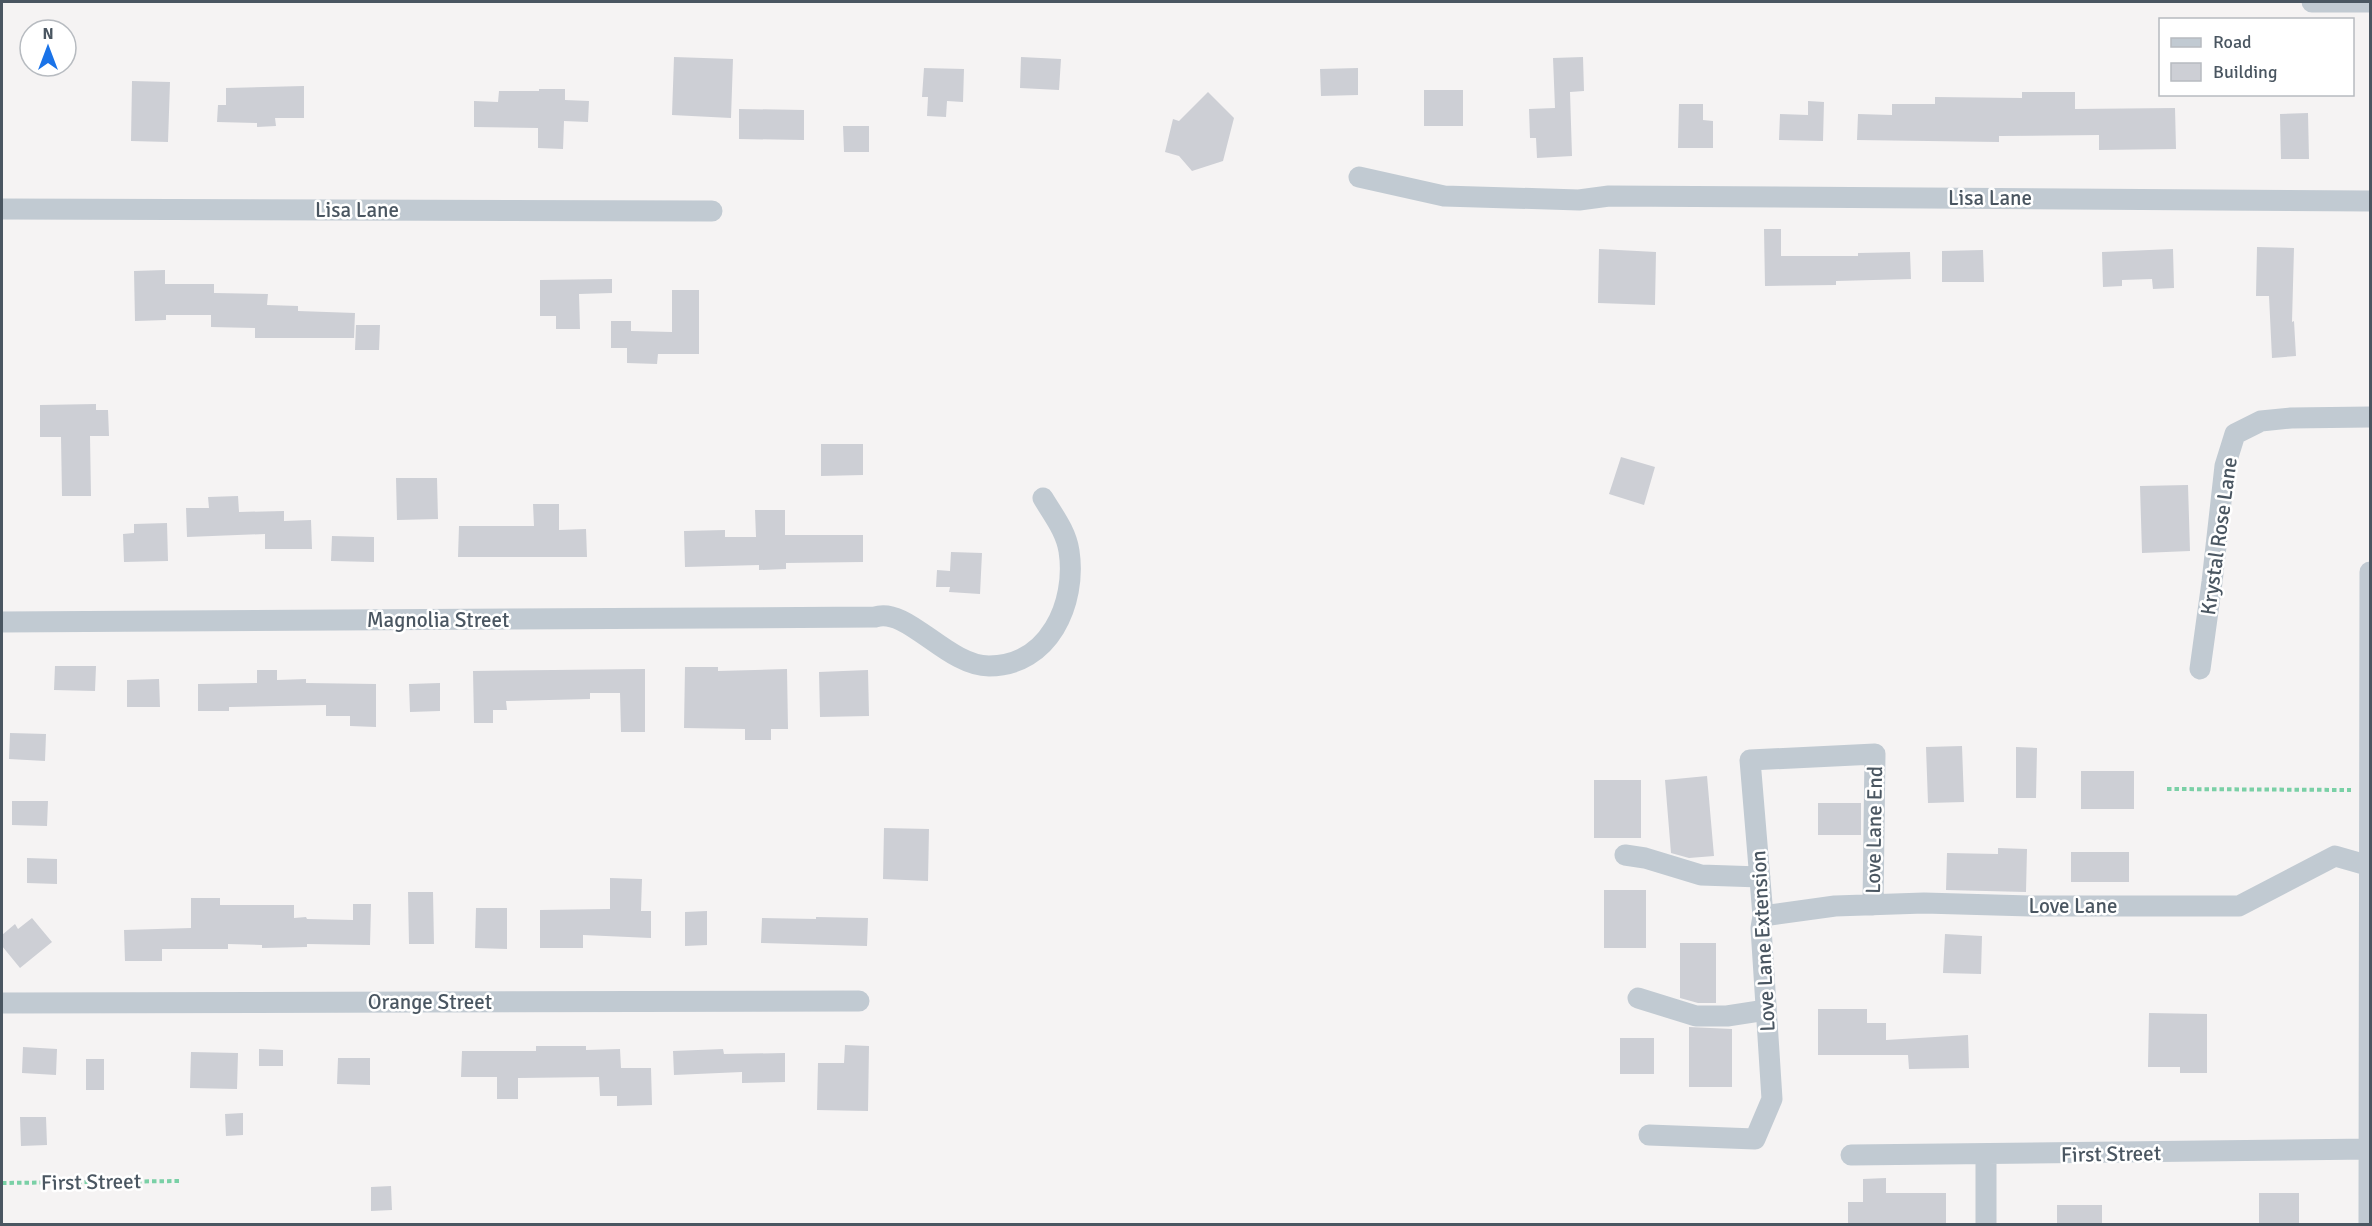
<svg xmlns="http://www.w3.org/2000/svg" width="2372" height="1226" font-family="Signika,sans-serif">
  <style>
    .building { fill: #cdcfd5 }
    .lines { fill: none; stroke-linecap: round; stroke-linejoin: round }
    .path { stroke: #7ad0a6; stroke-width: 4; stroke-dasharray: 4.5 3; stroke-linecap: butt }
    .minor { stroke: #c1cad2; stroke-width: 21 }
    .labels { text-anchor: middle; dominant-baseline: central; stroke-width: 5; stroke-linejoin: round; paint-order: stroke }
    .street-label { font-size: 21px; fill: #4a5661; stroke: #fff }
  </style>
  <rect width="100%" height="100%" fill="#f5f3f3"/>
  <path class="building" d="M674 57 733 59 731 118 672 115Z
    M1021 57 1061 59 1059 90 1020 88Z
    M1583 57 1584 91 1570 92 1572 156 1537 158 1536 138H1530L1529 109 1555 108 1553 58Z
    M924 68 964 69 963 102 947 101 946 117 927 116 928 97H922Z
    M1358 68V95L1321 96 1320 69Z
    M132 81 170 82 168 142 131 141Z
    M304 86V118H275L276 126 257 127V123L217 122 218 105H226V88Z
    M539 89H565V100L589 101 588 122 564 121 563 149 538 148V128L474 127V101L498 102 499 91H539Z
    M1424 90H1463V126H1424Z
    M1208 92 1234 118 1223 161 1192 171 1179 156 1165 152 1173 119 1179 121Z
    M2022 92H2075V109L2175 108 2176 149 2099 150V135L1999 136V142L1857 140 1858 114 1892 115V104H1935V97L2022 98Z
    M1808 101 1824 102 1823 141 1779 140 1780 114 1808 115Z
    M1679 104H1703V120L1713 121V148H1678Z
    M739 109 804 110V140L739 139Z
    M2308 113 2309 159H2281L2280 114Z
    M843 126H869V152H844Z
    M1764 229H1781V256H1858V253L1910 252 1911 279 1836 281V285L1765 286Z
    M2257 247 2294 248 2292 322 2294 321 2296 356 2272 358 2269 296H2256Z
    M1599 249 1656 252 1655 305 1598 303Z
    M2173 249 2174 288 2153 289 2152 279 2122 280V286L2103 287 2102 252Z
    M1983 250 1984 282H1942V251Z
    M165 270V284H214V293L268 294 267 305 298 306V311L355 313 354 338H255V328L211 327V315H166V320L135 321 134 271Z
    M612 279V293L579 294 580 329H556V316H540V280Z
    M672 290H699V354H658L657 364 627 363V348H611V321H631V331L672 332Z
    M356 325H380L379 350H355Z
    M96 404V410H108L109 436H90L91 496H62L61 437H40V405Z
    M821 444H863V475L821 476Z
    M1621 457 1655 467 1644 505 1609 494Z
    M396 478H437L438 519 397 520Z
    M2188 485 2190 551 2142 553 2140 486Z
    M238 496 239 512 284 511V521L311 520 312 549H265V534L187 537 186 508H209L208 497Z
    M533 504H559V530L586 529 587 557H458L459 526H534Z
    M755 510H785V535H863V562L786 563V569L759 570V565L685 567 684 531 725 530V537H756Z
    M167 523 168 561 124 562 123 534 134 533V524Z
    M332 536 374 537V562L331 561Z
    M951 552 982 553 980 594 949 592 950 587H936L937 570 950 571Z
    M55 666H96L95 691 54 690Z
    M685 667H718V671L787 669 788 729H771V740H745V729L684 728Z
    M645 669V732H621L620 693H590V699L506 701 507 710H493V723H474L473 671Z
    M257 670H277V680L306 679V683L376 684V727L350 726V716H326V705L229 707V711H198V684L257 683Z
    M868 670 869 716 820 717 819 672Z
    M159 679 160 707H127V680Z
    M440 683V711L410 712 409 684Z
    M10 733 46 734 45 761 9 759Z
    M1962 746 1964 802 1928 803 1926 747Z
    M2016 747 2037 748 2036 798H2016Z
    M2081 771H2134V809H2081Z
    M1707 776 1714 856 1689 858 1671 853 1665 780Z
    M1594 780H1641V838H1594Z
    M12 801H48L47 826 12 825Z
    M1818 803H1861V835H1818Z
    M884 828 929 829 928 881 883 879Z
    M1998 848 2027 849 2026 892 1946 890 1947 853 1998 854Z
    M2071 852H2129V882H2071Z
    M27 858 57 859V884L27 883Z
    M610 878 642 879 641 911H651V938L583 935V948H540V910L610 909Z
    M1604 890H1646V948H1604Z
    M408 892H433L434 944H409Z
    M191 898H220V905H294V918L306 917 307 919 353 920V904H371L370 945 307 944V947L262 948V945L228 944V949H162V961H125L124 930 191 928Z
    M476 908H507V949L475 948Z
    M707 911V945L685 946V912Z
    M816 917 868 918 867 946 761 943 762 918 816 919Z
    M32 918 52 942 20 968 2 946V935L15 924 18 929Z
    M1945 934 1982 936 1981 974 1943 973Z
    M1680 943H1716V1003H1698L1680 998Z
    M1818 1009H1867V1023H1886V1040L1968 1035 1969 1068 1909 1069 1908 1055H1818Z
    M2149 1013 2207 1014V1073H2180V1067H2148Z
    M1689 1027 1732 1029V1087H1689Z
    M1620 1038H1654V1074H1620Z
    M845 1045 869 1046 868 1111 817 1110 818 1063H844Z
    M536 1046H586V1050L620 1049 621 1068H651L652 1105 617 1106V1096H600L599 1077 518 1078V1099H497V1077H461L462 1051H536Z
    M23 1047 57 1049 56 1075 22 1073Z
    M259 1049 283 1050V1066H259Z
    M723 1049 724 1054 785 1053V1082L742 1083V1072L674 1075 673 1051Z
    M191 1052 238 1053 237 1089 190 1088Z
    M338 1058H370V1085L337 1084Z
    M86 1059H104V1090H86Z
    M243 1113V1135L226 1136 225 1114Z
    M20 1117H46L47 1145 21 1146Z
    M1886 1178V1193H1946V1224H1848V1202H1863V1179Z
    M391 1186 392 1210 371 1211V1187Z
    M2259 1193H2299V1224H2259Z
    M2057 1205H2102V1224H2057Z"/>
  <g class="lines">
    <path class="path" d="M2167 789 2351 790
      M2 1183 180 1181"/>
    <path class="minor" d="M2312 2H2370
      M1359 177 1444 196 1579 200 1609 196 2370 201
      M2 209 712 211
      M2 622 875 617C907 606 947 666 989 666 1049 666 1077 603 1069 551 1066 531 1053 515 1043 498
      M2200 669 2212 582 2225 466 2235 434 2261 421 2291 418 2370 417
      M1625 855 1645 858 1701 875 1760 877
      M1763 916 1835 906 1924 903 2030 906H2239L2335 856 2370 866
      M1638 998 1696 1016H1727L1766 1010
      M2 1003 859 1001
      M1649 1135 1755 1139 1772 1099 1761 928 1763 916 1750 760 1875 754 1873 905
      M1851 1155 2370 1149
      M1986 1224V1155
      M2369 1224 2370 572"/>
  </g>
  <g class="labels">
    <g class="street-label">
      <text x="1990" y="198">Lisa Lane</text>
      <text x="357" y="210">Lisa Lane</text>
      <text transform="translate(2219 536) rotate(-82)">Krystal Rose Lane</text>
      <text x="438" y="620">Magnolia Street</text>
      <text transform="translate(1874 830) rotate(-89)">Love Lane End</text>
      <text x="2073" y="906">Love Lane</text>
      <text transform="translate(1763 941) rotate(-93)">Love Lane Extension</text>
      <text x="430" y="1002">Orange Street</text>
      <text transform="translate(2111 1154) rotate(-1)">First Street</text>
      <text transform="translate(91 1182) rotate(-1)">First Street</text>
    </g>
  </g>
  <rect width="2372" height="1226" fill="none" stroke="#4a5661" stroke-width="6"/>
  <rect x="2159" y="18" width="195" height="78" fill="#ffffff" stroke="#b7bbc0" stroke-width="1.5"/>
  <rect x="2171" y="38" width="30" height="9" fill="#c1cad2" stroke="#b7bbc0" stroke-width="1.5"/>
  <text x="2213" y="48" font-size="18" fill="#4a5661">Road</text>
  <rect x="2171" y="63" width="30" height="18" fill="#cdcfd5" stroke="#b7bbc0" stroke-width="1.5"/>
  <text x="2213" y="78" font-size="18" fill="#4a5661">Building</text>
  <g transform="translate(48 48)"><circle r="28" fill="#ffffff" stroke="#b7bbc0" stroke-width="1.5"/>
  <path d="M0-4.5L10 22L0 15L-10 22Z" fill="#1a73e8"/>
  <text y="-9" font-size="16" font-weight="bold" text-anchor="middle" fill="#4a5661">N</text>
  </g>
</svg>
